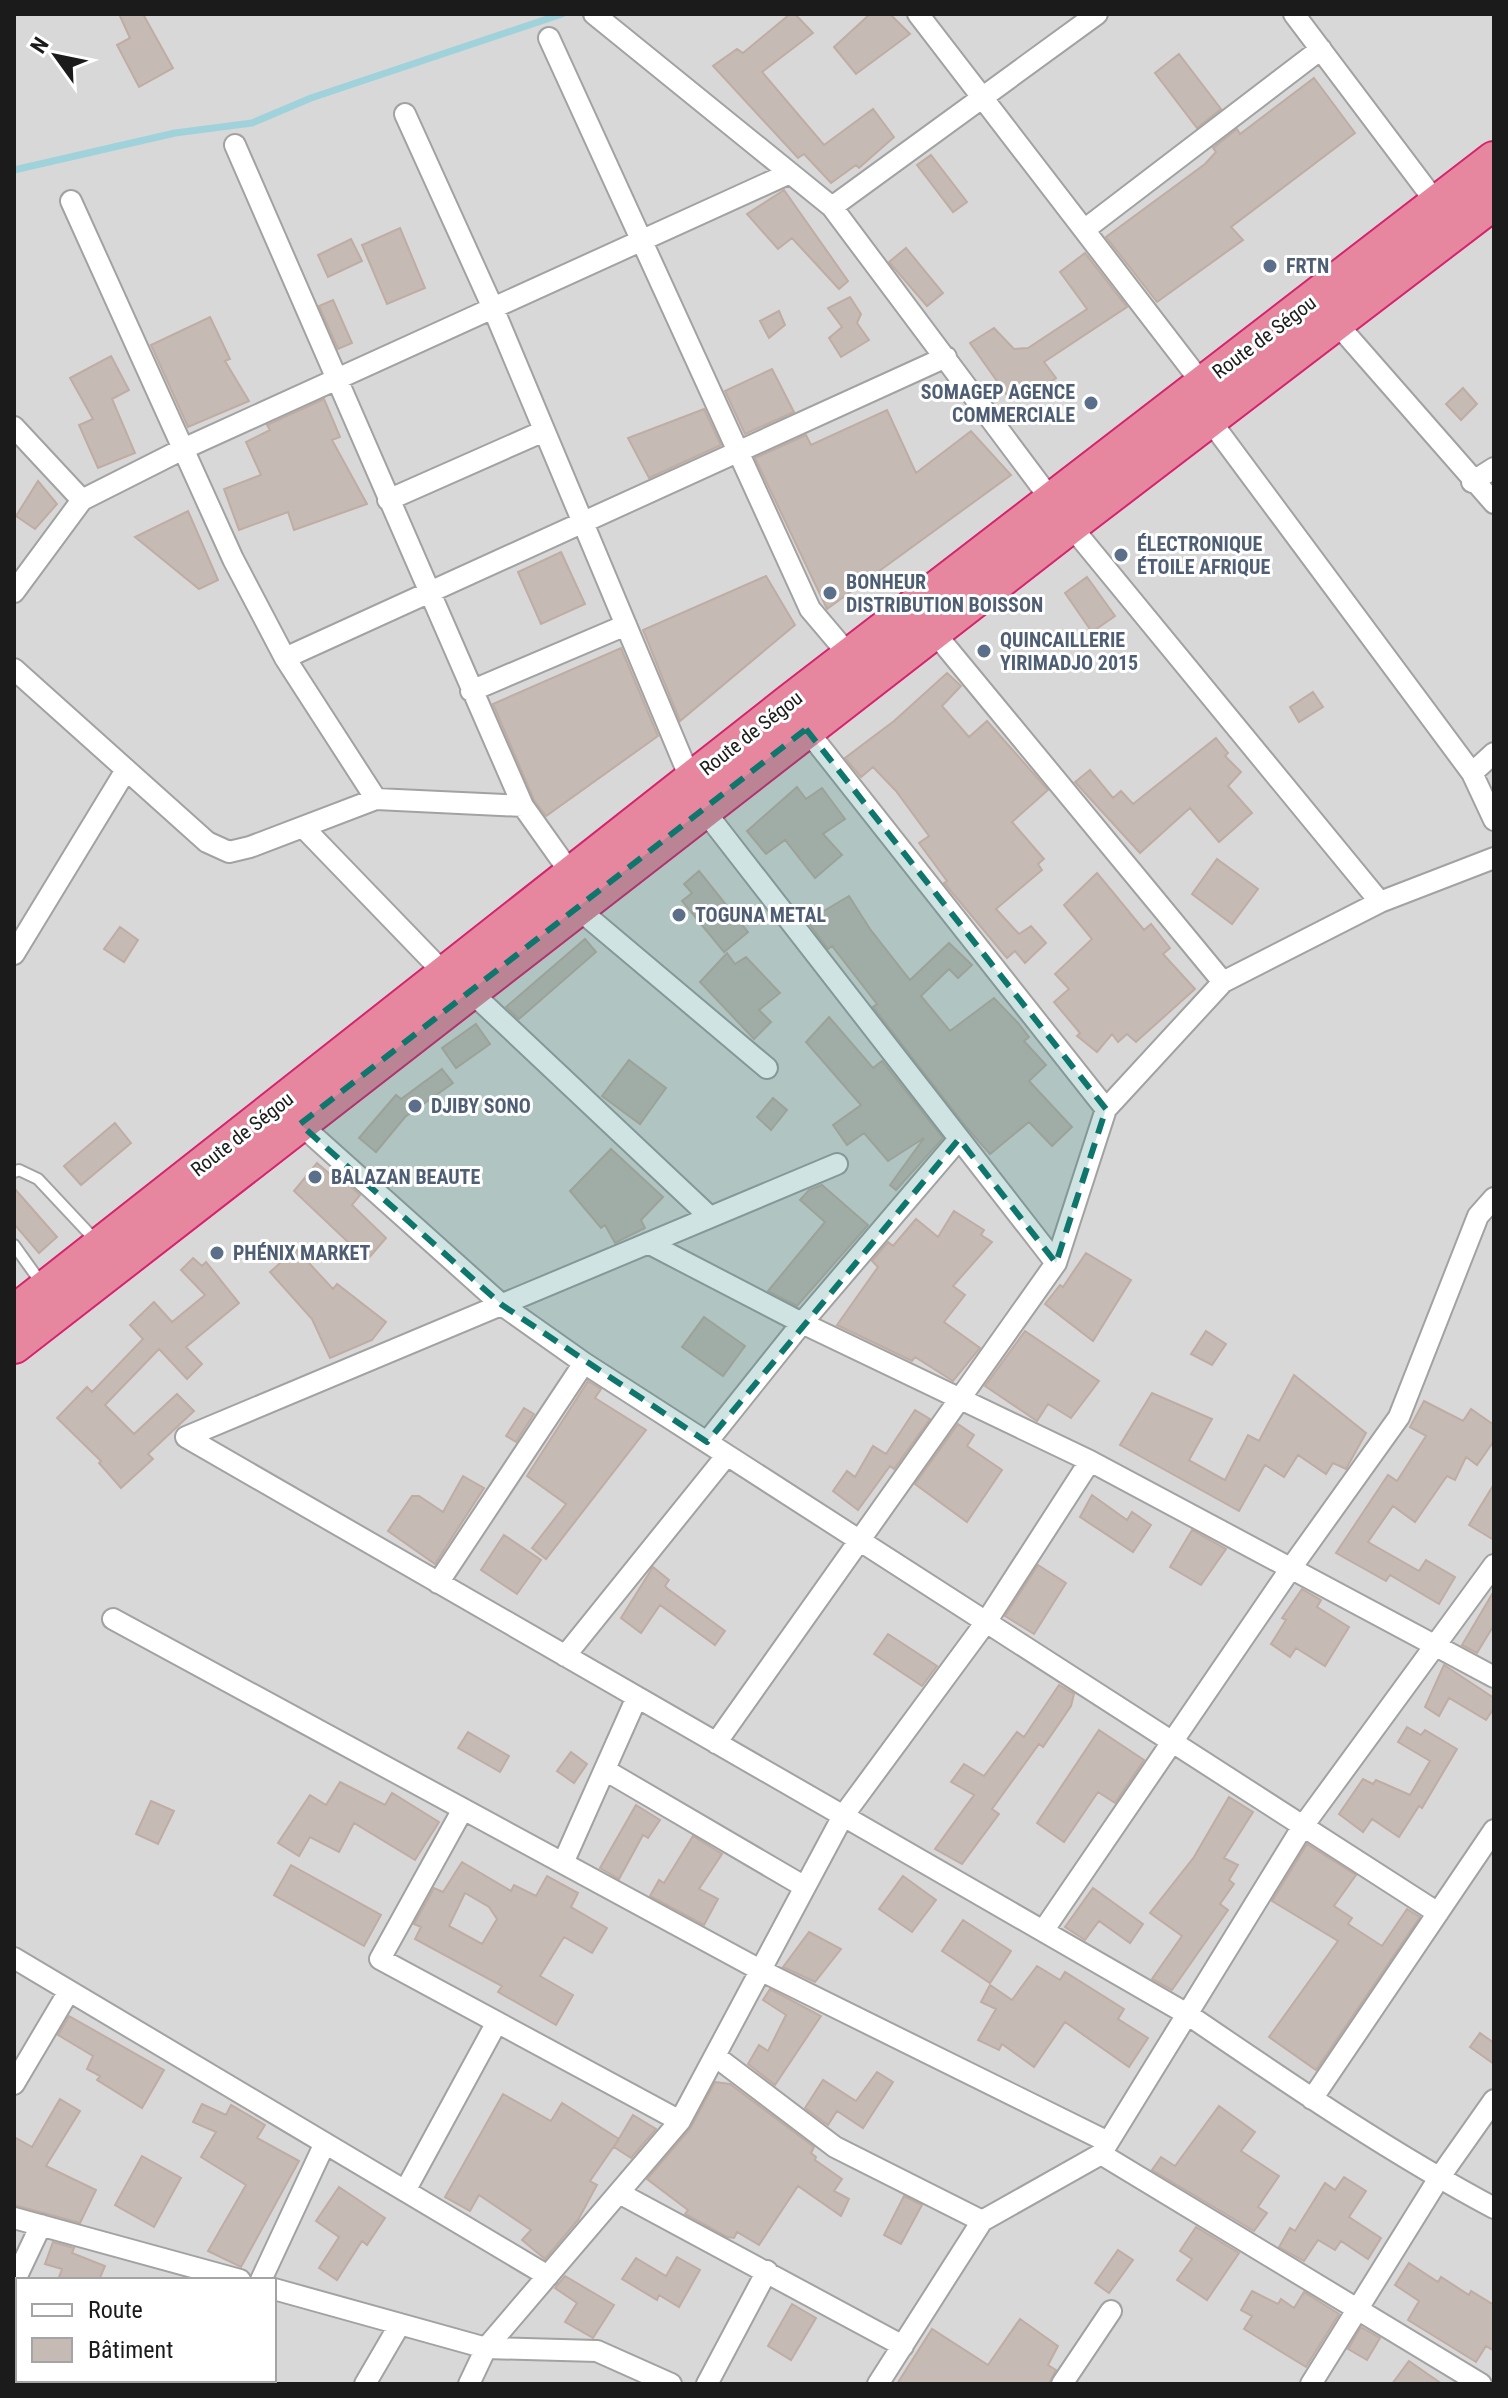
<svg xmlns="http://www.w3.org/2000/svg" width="1508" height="2398" font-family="'Roboto Condensed',sans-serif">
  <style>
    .residential { fill: #d9d8d8; fill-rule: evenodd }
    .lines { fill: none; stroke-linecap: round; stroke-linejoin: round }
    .stream { stroke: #a0d2db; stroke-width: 7 }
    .building { fill: #c5bab4; stroke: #bfada3; stroke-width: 2; fill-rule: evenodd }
    .lane-casing { stroke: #a2a2a2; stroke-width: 14 }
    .street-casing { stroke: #a2a2a2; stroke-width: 24 }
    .highway-casing { stroke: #d6236d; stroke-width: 40 }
    .lane { stroke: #fff; stroke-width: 10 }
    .street { stroke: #fff; stroke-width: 20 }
    .highway { stroke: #e6879f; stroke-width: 36 }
    .marked { fill: #0f766e; fill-opacity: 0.2; stroke: #0f766e; stroke-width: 6; stroke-dasharray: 16 10; stroke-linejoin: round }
    .service-dot { fill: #5c6f8a; stroke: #fff; stroke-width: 3 }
    .labels { text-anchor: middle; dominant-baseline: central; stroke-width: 6; stroke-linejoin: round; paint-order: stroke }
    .service-label { font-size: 20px; font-weight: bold; fill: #4e5e75; stroke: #fff; text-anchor: start }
    .street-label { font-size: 20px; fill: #1b1b1b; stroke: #fff }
  </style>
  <rect width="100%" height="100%" fill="#ede8e1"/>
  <path class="residential" d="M14 14H1494V2384H14ZM18 2280H274V2380H18Z"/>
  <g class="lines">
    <path class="stream" d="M14 170 175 133 252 123 311 98 562 14"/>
  </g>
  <path class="building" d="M119 14H143L173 68 139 87 117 45 130 38Z
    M790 14H795L813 33 762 72 824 145 873 109 894 137 859 168 856 165 831 183 804 154 798 158 713 66 737 49 743 53Z
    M870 14H890L910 34 856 74 834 47Z
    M1179 54 1221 109 1197 128 1155 73Z
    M1314 78 1355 133 1231 227 1243 240 1157 302 1106 237 1205 164 1216 152 1213 148 1237 129 1240 134Z
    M931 155 967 202 953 212 917 165Z
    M784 190 848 281 839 289 792 238 778 249 747 214Z
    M400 228 425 288 387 304 362 245Z
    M351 239 362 261 328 277 318 255Z
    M906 248 943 293 927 306 889 262Z
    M1085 253 1127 307 1044 362 1056 378 1028 399 1020 388 1009 398 970 343 994 328 1014 349 1028 348 1087 309 1060 272Z
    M850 297 861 314 857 323 869 340 841 357 829 338 842 327 828 308Z
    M333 300 352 343 338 349 319 306Z
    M779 311 785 325 769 338 760 321Z
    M210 317 230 359 225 361 249 401 188 427 151 345Z
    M111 356 129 390 112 399 135 453 98 468 79 425 93 419 70 378Z
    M772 369 794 412 745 434 725 391Z
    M1463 388 1477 404 1461 420 1446 404Z
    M324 399 340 437 332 440 367 504 294 530 288 512 239 530 224 489 261 475 246 442 270 430 267 425Z
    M704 409 721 445 649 478 628 438Z
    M887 410 916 473 971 431 1011 475 827 609 755 458 806 435 811 445Z
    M38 481 57 504 35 529 16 516Z
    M188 511 218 580 199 589 135 537Z
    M561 552 585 604 541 624 518 572Z
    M766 576 795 625 680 721 643 630Z
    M1087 577 1115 616 1092 632 1065 593Z
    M621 648 658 736 546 816 534 800 493 704Z
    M947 673 961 686 942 706 969 737 987 721 1048 790 1012 822 1044 859 1038 864 1042 870 996 909 1019 934 1031 926 1046 943 1025 963 1015 951 1007 958 944 883 947 881 919 843 929 836 896 791 873 767 861 777 845 758 894 721Z
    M1313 692 1323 707 1299 722 1290 707Z
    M1216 738 1228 753 1225 756 1241 772 1228 786 1252 813 1219 842 1190 808 1140 853 1075 782 1090 770 1113 798 1121 791 1133 804Z
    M797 787 806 799 822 788 845 819 823 834 842 855 815 878 785 840 766 854 747 831Z
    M1217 859 1258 889 1232 924 1192 894Z
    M699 871 748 932 724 952 682 901 692 893 684 884Z
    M1097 873 1144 930 1151 924 1170 948 1163 954 1195 989 1136 1042 1127 1034 1118 1042 1112 1034 1097 1052 1077 1036 1080 1033 1054 1002 1069 989 1055 974 1092 939 1064 905Z
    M849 896 870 929 910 980 949 943 972 965 958 978 949 969 921 996 950 1031 994 998 1018 1023 1029 1037 1024 1041 1046 1065 1029 1081 1072 1127 1052 1146 1029 1122 990 1154 967 1128 873 1007 877 1004 832 946 828 949 807 921Z
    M120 927 138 940 124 962 104 949Z
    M585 939 596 952 519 1019 506 1007Z
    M727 953 735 964 746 957 780 993 759 1010 771 1022 754 1039 700 982Z
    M829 1017 873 1068 882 1061 943 1138 896 1190 890 1185 924 1138 888 1161 864 1133 847 1145 833 1125 861 1105 806 1042Z
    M476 1024 490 1044 456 1068 442 1048Z
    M629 1060 666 1088 640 1124 602 1096Z
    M442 1069 453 1083 405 1117 376 1152 359 1138 396 1095 401 1099Z
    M773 1098 787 1110 771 1130 757 1117Z
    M115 1123 131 1143 81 1185 64 1166Z
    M611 1149 663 1197 641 1220 645 1228 615 1243 605 1225 601 1228 570 1191Z
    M317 1163 331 1175 334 1172 360 1195 352 1205 386 1238 367 1260 294 1191Z
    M822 1185 868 1225 797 1306 768 1291 825 1222 800 1200 809 1190Z
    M14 1188 57 1237 39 1253 14 1224Z
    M954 1211 984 1230 981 1235 992 1242 953 1286 965 1295 944 1322 980 1348 953 1381 915 1357 912 1361 837 1325 878 1267 872 1261 888 1242 893 1246 916 1219 938 1237Z
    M296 1249 333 1289 337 1284 386 1322 372 1340 330 1358 312 1319 270 1272Z
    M1086 1253 1131 1280 1093 1341 1045 1304 1060 1285 1063 1287Z
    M193 1258 202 1266 206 1262 239 1303 186 1347 202 1364 187 1379 159 1349 105 1405 134 1434 177 1394 194 1411 148 1454 153 1459 121 1488 99 1463 101 1461 57 1418 87 1387 92 1392 143 1339 130 1325 154 1302 172 1322 205 1295 181 1270Z
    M704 1317 745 1346 723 1376 682 1347Z
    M1025 1331 1099 1381 1071 1418 1048 1404 1037 1421 985 1386Z
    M1206 1331 1226 1344 1212 1365 1191 1354Z
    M1294 1375 1366 1433 1346 1469 1333 1463 1326 1474 1298 1455 1284 1477 1265 1465 1239 1511 1120 1445 1152 1393 1212 1419 1189 1460 1225 1480 1248 1435 1259 1441Z
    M588 1381 601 1389 595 1398 646 1430 546 1559 532 1548 566 1504 527 1476Z
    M1424 1401 1463 1421 1471 1409 1494 1425V1441L1477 1465 1466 1457 1455 1480 1447 1476 1415 1522 1393 1506 1368 1542 1419 1571 1426 1560 1455 1577 1439 1604 1390 1575 1386 1581 1336 1553 1388 1475 1397 1481 1426 1436 1410 1427Z
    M524 1408 534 1414 516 1442 506 1436Z
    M915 1410 930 1419 894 1469 890 1466 858 1510 833 1491 847 1471 855 1477 873 1446 886 1454Z
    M958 1424 974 1435 967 1446 1002 1470 967 1522 915 1484Z
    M463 1476 484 1488 435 1564 388 1531 412 1496H419L443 1512Z
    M1494 1484V1540L1469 1525Z
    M1092 1495 1127 1520 1132 1512 1151 1525 1133 1552 1080 1517Z
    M1192 1530 1226 1549 1201 1585 1170 1567Z
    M504 1535 541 1560 517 1594 481 1570Z
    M1038 1565 1066 1583 1034 1634 1005 1616Z
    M653 1567 669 1580 665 1586 668 1589 725 1631 715 1645 660 1605 641 1633 621 1618Z
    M1302 1589 1321 1600 1317 1607 1349 1627 1325 1666 1296 1648 1290 1657 1271 1644 1286 1620 1282 1618Z
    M1494 1591V1625L1477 1653 1462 1645Z
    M888 1634 937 1666 922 1686 874 1654Z
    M1444 1665 1494 1698V1708L1486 1720 1449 1698 1439 1716 1425 1707Z
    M1059 1685 1074 1694 1071 1706 1043 1747 1039 1744 992 1809 999 1814 962 1864 935 1849 974 1795 951 1782 964 1764 984 1776 1017 1732 1024 1737Z
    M1407 1727 1421 1735 1425 1730 1457 1749 1422 1808 1419 1806 1399 1837 1372 1819 1363 1832 1339 1814 1363 1779 1373 1784 1376 1780 1410 1795 1430 1761 1398 1742Z
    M1099 1730 1144 1760 1115 1803 1098 1792 1064 1842 1037 1823Z
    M468 1732 509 1756 500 1772 458 1748Z
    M571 1752 587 1764 574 1783 557 1771Z
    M340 1782 385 1805 392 1793 439 1822 415 1860 354 1823 339 1852 310 1837 299 1856 278 1843 310 1795 326 1805Z
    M1229 1797 1253 1812 1224 1858 1238 1865 1229 1880 1234 1884 1220 1904 1228 1910 1172 1990 1152 1979 1182 1936 1150 1913 1194 1857Z
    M151 1801 174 1811 158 1844 136 1834Z
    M636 1805 660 1820 648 1838 643 1835 619 1879 600 1868Z
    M693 1836 722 1854 699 1889 718 1899 704 1925 650 1896 659 1880 664 1883Z
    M1307 1844 1356 1875 1334 1906 1352 1918 1348 1924 1382 1946 1407 1909 1420 1917 1316 2070 1269 2037 1338 1941 1272 1901Z
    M462 1862 511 1891 514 1885 536 1896 547 1876 578 1893 571 1907 607 1928 592 1953 564 1937 540 1976 573 1995 556 2025 498 1992 502 1986 415 1939 421 1927 414 1924 434 1888 443 1892ZM465 1893 489 1907 497 1919 482 1944 449 1926Z
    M291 1865 381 1915 364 1946 274 1895Z
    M903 1876 936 1900 912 1932 879 1909Z
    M1093 1888 1143 1924 1130 1943 1099 1921 1085 1940 1065 1927Z
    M963 1920 1011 1951 990 1983 942 1951Z
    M809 1932 841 1949 815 1982 783 1967Z
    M1037 1966 1060 1980 1065 1972 1124 2009 1118 2019 1148 2038 1129 2067 1065 2022 1034 2067 1002 2044 999 2050 978 2040 996 2009 981 2002 990 1985 1012 2000Z
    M770 1989 821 2016 775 2085 748 2064 759 2045 768 2051 786 2015 763 2000Z
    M69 2016 164 2070 142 2108 97 2080 100 2076 87 2069 93 2056 58 2035Z
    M1480 2033 1494 2043V2064L1470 2047Z
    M877 2072 893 2082 863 2128 837 2111 828 2125 805 2108 823 2080 856 2101Z
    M715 2082 730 2084 814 2147 811 2153 816 2157 815 2160 842 2179 834 2191 849 2199 841 2216 798 2186 759 2245 737 2232 734 2238 727 2237 685 2214 688 2210 647 2179 690 2129Z
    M503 2094 551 2121 562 2103 619 2139 590 2181 597 2185 578 2220 545 2259 522 2240 531 2230 479 2195 470 2211 445 2197Z
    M60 2099 80 2111 46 2166 96 2190 80 2223 14 2205V2137L32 2147Z
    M202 2104 226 2115 231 2105 265 2125 257 2138 299 2161 241 2267 208 2251 246 2185 201 2157 216 2132 193 2122Z
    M1219 2106 1255 2132 1241 2151 1279 2176 1258 2207 1267 2213 1254 2231 1152 2170 1161 2157 1175 2166Z
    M633 2115 656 2129 631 2158 614 2147Z
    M142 2156 181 2178 154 2227 115 2205Z
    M1344 2177 1366 2191 1349 2217 1381 2238 1368 2259 1341 2241 1335 2250 1318 2240 1304 2261 1279 2247 1290 2228 1295 2231 1325 2183 1335 2190Z
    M339 2187 385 2218 367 2245 362 2241 337 2280 319 2268 339 2237 316 2221Z
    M904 2196 922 2205 901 2244 884 2235Z
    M1196 2227 1239 2253 1207 2300 1177 2280 1192 2259 1180 2251Z
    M53 2242 74 2248 72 2253 105 2266 99 2280H58L62 2269 45 2264Z
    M1118 2250 1133 2260 1109 2293 1095 2283Z
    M677 2257 700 2270 679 2307 659 2295 657 2300 622 2279 636 2258 666 2276Z
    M1409 2263 1438 2282 1441 2277 1469 2295 1471 2291 1494 2305V2351L1486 2346 1476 2362 1408 2320 1419 2301 1395 2285Z
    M565 2276 614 2305 593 2338 565 2322 577 2303 555 2288Z
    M1252 2291 1278 2304 1281 2299 1294 2308 1304 2292 1339 2314 1306 2367 1244 2329 1252 2316 1241 2310Z
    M792 2304 816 2318 791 2360 768 2346Z
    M1020 2319 1058 2346 1048 2365 1056 2370 1049 2384H897L932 2329 988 2365Z
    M1361 2327 1380 2338 1367 2360 1348 2349Z
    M1409 2361 1442 2384H1392Z"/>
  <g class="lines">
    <defs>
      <path id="lane" d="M14 1172 19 1170 38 1179 98 1243
        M14 1245 42 1284"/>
      <path id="street" d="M594 14 832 207 1070 525 1380 902
        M918 14 1208 391
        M1294 14 1441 209
        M549 38 810 609 854 661
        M405 114 493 308 703 809 1056 1263
        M235 145 523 806 572 875
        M71 201 233 559 285 658 376 799
        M832 207 1097 14
        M1084 230 1321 49
        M1331 317 1494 503
        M1209 419 1472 773 1494 820
        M14 427 82 500
        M1472 482 1494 468
        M388 500 544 431
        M14 592 82 500 183 449 790 173
        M933 631 1223 982
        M285 658 946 357
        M14 669 207 842 229 852 250 847 376 799 523 806
        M471 691 626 625
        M802 724 1106 1109
        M1472 773 1494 753
        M303 827 445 974
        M576 907 767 1068
        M14 954 126 770
        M469 990 710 1217
        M300 1124 502 1305 584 1363 1438 1913
        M648 1243 802 1323 1090 1461 1494 1677
        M186 1437 1187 2014C1287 2082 1387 2151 1494 2208
        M186 1437 837 1164
        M707 1442 802 1323 959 1139
        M438 1583 584 1363
        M113 1619 760 1970 1108 2142
        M565 1656 727 1455
        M716 1743 1056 1263 1106 1109 1223 982 1380 902 1494 858
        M605 1770 805 1887
        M463 1809 380 1959 680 2121
        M563 1863 637 1697
        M1043 1931 1291 1568 1399 1417 1478 1216 1494 1198
        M14 1958 548 2276
        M715 2056 835 2147 982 2221
        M14 2084 69 1991
        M1312 2099 1494 1830
        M1101 2154 1481 2384
        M405 2191 497 2022
        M619 2193 903 2346
        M14 2218 240 2280
        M261 2280 325 2143
        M14 2282 41 2225
        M274 2289 486 2348 597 2351 671 2384
        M211 2384 213 2380
        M365 2384 400 2324
        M469 2384 486 2348 680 2121 843 1816 986 1622 1090 1461
        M707 2384 767 2271
        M878 2384 982 2221 1101 2154 1303 1826 1494 1565
        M1062 2384 1111 2311
        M1311 2384 1439 2178 1494 2100"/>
      <path id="highway" d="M14 1314 787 705 1494 160
        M14 1345 1070 525 1494 201"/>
    </defs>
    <use href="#lane" class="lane-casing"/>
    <use href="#street" class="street-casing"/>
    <use href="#highway" class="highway-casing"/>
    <use href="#lane" class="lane"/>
    <use href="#street" class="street"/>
    <use href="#highway" class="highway"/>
  </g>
  <path class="marked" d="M806 729 1106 1109 1056 1263 959 1139 707 1442 502 1305 300 1124Z"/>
  <g class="service-dot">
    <circle cx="1270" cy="266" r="8"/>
    <circle cx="1091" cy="403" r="8"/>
    <circle cx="1121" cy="555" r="8"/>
    <circle cx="830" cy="593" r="8"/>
    <circle cx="984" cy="651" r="8"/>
    <circle cx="679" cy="915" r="8"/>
    <circle cx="415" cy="1106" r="8"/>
    <circle cx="315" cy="1177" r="8"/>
    <circle cx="217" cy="1253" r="8"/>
  </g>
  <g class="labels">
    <g class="service-label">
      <text x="1286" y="266">FRTN</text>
      <text x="1075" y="392" text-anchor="end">SOMAGEP AGENCE<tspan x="1075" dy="23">COMMERCIALE</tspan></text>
      <text x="1137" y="544">ÉLECTRONIQUE<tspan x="1137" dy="23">ÉTOILE AFRIQUE</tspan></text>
      <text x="846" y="582">BONHEUR<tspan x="846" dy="23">DISTRIBUTION BOISSON</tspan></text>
      <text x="1000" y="640">QUINCAILLERIE<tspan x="1000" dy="23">YIRIMADJO 2015</tspan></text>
      <text x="695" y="915">TOGUNA METAL</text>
      <text x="431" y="1106">DJIBY SONO</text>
      <text x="331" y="1177">BALAZAN BEAUTE</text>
      <text x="233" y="1253">PHÉNIX MARKET</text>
    </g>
    <g class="street-label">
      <text transform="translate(1264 337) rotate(-37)">Route de Ségou</text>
      <text transform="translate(751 733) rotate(-38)">Route de Ségou</text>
      <text transform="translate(242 1134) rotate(-38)">Route de Ségou</text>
    </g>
  </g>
  <rect width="1508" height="2398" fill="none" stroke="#1b1b1b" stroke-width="32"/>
  <rect x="16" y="2278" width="260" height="104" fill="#ffffff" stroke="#a4a4a4" stroke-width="2"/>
  <rect x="32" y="2304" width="40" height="12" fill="#ffffff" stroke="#a4a4a4" stroke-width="2"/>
  <text x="88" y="2318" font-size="24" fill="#1b1b1b">Route</text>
  <rect x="32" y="2338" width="40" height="24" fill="#c5bab4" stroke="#a4a4a4" stroke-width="2"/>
  <text x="88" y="2358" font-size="24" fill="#1b1b1b">Bâtiment</text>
  <g transform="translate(56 56) rotate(303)" stroke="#ffffff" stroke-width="6" paint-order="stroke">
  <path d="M0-6L14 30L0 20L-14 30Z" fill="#1b1b1b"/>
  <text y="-12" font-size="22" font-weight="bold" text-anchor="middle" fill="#1b1b1b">N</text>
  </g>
</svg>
